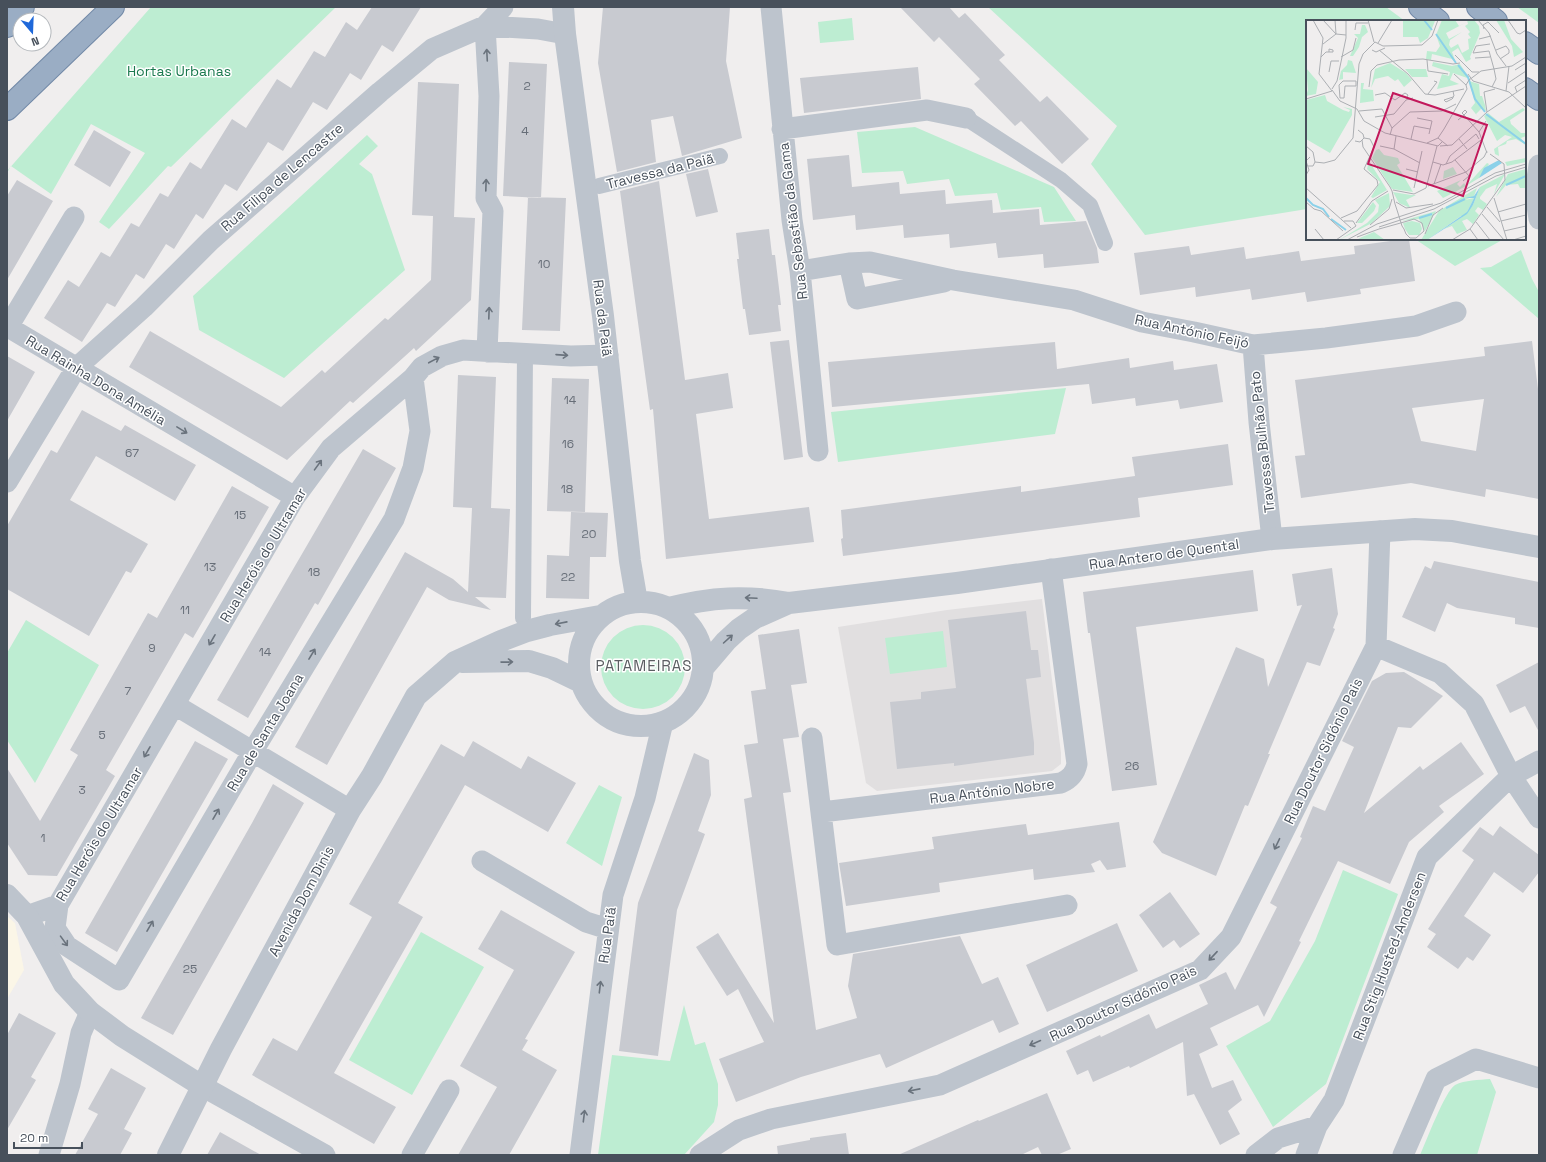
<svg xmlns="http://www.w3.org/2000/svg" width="1546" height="1162" font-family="'Space Grotesk',sans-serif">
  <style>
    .commercial { fill: #fbf6e7 }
    .education { fill: #e1dfe0 }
    .green { fill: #bdedd2 }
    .building { fill: #c8cad0; fill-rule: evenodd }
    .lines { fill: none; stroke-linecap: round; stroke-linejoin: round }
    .trunk-casing { stroke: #7289a7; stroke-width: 24 }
    .pedestrian { stroke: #bdc4cd; stroke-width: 16 }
    .minor { stroke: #bdc4cd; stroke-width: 21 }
    .tertiary { stroke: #bdc4cd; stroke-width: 22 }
    .trunk { stroke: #9aadc4; stroke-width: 22 }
    .oneway { stroke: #6a737d }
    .labels { text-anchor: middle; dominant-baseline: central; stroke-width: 3; stroke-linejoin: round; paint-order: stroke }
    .number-label { font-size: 12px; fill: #676e78 }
    .park-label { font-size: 14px; fill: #1a794e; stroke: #fff }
    .street-label { font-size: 14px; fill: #47505b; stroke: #fff }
    .neighbourhood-label { font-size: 15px; letter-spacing: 1px; fill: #5b5e62; stroke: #fff }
    .inset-river { fill: none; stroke: #8bd1e9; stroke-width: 2 }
    .inset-road { fill: none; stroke: #acafb3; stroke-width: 1 }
    .view { fill: #c2185b; fill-opacity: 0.15; stroke: #c2185b; stroke-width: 2 }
    .inset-edge { fill: none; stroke: #47505b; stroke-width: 2 }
  </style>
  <rect width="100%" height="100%" fill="#f0eeee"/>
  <path class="commercial" d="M7 916 15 923 24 970 7 999Z"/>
  <path class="education" d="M1042 599 1061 753V764L1052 771 877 791 866 783 838 627 947 610Z"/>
  <path class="green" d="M151 7H336L171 167 168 166 109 229 99 222 145 153 91 124 51 194 11 166 7 173V171Z
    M988 7H1386L1405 21H1307V209L1145 235 1091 164 1117 126Z
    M1517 7H1539V23Z
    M852 18 854 40 820 43 818 22Z
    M915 127 1054 187 1076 221 1044 222 1041 207 1001 210 997 193 955 196 949 179 907 184 903 171 862 173 857 132Z
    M367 135 378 146 359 164 372 174 405 270 284 378 199 330 193 296Z
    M1415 239H1504L1455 266Z
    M1521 250 1532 279 1539 292V319L1480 268 1491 267Z
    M1066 388 1055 434 838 462 831 412Z
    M26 620 99 665 35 783 7 740V653Z
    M601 667a42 42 0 1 1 84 0a42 42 0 1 1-84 0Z
    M943 631 947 667 890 674 885 638Z
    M599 785 622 797 602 866 566 843Z
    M1343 870 1398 894 1326 1084 1273 1127 1226 1046 1270 1021 1315 941Z
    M421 932 484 967 412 1095 349 1060Z
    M684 1005 695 1045 705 1042 718 1084V1105L714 1122 684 1155H598L612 1055 670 1061Z
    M1490 1079 1496 1092 1477 1155H1420C1426 1142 1445 1091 1455 1085 1465 1080 1479 1080 1490 1079Z"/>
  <path class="building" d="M372 7H421L393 52 382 45 361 80 350 73 327 110 313 102 283 151 268 142 237 191 225 184 203 219 196 214 174 249 166 244 144 279 136 274 115 307 107 303 82 342 44 318 68 280 79 287 101 252 110 257 131 223 139 227 160 193 168 197 190 162 201 169 232 119 246 128 277 79 291 88 314 51 325 57 346 22 357 30Z
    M603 7H730L726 61 742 138 682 156 673 116 651 120 656 162 617 172 598 63Z
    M900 7H949L959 18 965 13 1005 55 999 60 1040 102 1047 96 1089 139 1062 164 1021 121 1015 126 974 84 980 79 939 37 934 42Z
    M509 62 547 64 541 198 503 196Z
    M918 67 921 99 804 113 800 78Z
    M418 82 459 84 454 217 475 218 471 300 416 351 414 348 353 403 350 401 287 460 129 367 150 331 281 407 322 370 325 373 385 318 388 320 431 280 433 216 412 215Z
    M94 130 131 152 110 187 74 165Z
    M849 155 852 187 899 182 900 194 945 190 946 204 992 200 993 213 1039 209 1040 225 1086 221 1097 248 1099 263 1044 268 1043 254 998 258 996 243 950 248 949 234 904 238 903 225 856 230 855 215 813 220 807 159Z
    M708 169 718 212 696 217 686 174Z
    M17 180 53 201 7 280V196Z
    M659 181 685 380 728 373 733 408 696 414 709 519 809 507 814 542 666 559 653 409 650 410 620 191Z
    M528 197 566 198 560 331 522 330Z
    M769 229 772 255H775L781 305H778L781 331 749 335 745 309H743L737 259H739L736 233Z
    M1405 239H1409L1415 281 1360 289 1361 294 1307 302 1305 292 1252 300 1250 289 1196 297 1195 287 1140 295 1134 253 1189 246 1191 255 1244 247 1246 259 1299 251 1301 261 1355 254 1354 246Z
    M789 340 803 457 784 460 770 342Z
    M1532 341 1539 397V499L1486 489 1485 497 1411 483 1301 498 1295 456 1305 455 1295 380 1485 356 1484 347ZM1484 399 1476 451 1421 441 1412 408Z
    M1055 342 1057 369 1129 358 1130 368 1173 361 1174 370 1217 364 1223 402 1180 409 1178 400 1136 406 1135 398 1092 404 1089 384 832 407 828 362Z
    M7 356 35 372 7 421Z
    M458 375 496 377 491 508 510 509 506 598 475 597 491 610 449 600 427 587 327 765 295 747 405 552 453 579 468 592 472 508 453 507Z
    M552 378 589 379 585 512 547 511Z
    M82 410 121 431 125 425 196 465 175 501 96 456 70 500 148 544 131 573 126 571 89 636 7 589V526L51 450 57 453Z
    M1228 444 1233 485 1138 498 1140 517 843 556 841 539 843 538 841 510 1021 486V492L1135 476 1132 457Z
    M363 449 396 468 318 605 315 603 248 718 217 700Z
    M232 486 269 507 193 638 185 633 106 770 115 776 57 876 28 875 7 843V768L40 821 78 755 70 750 148 613 157 618Z
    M571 512 608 513 606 557H590L589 599 546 598 547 555 569 556Z
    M1434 561 1539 582V628L1515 624V618L1457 608 1447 603 1435 632 1402 617 1425 566 1431 569Z
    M1332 568 1338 614 1333 628 1335 629 1320 666 1307 662 1268 754H1270L1248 806 1245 805 1216 876 1162 853 1153 842 1236 647 1264 659 1268 687 1302 605 1297 606 1292 574Z
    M1253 570 1258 611 1136 627 1157 785 1112 791 1090 633H1088L1083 592Z
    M1026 611 1031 650H1038L1041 677 1026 679 1034 743V755L954 766V763L897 769 890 702 921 699V692L956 688 948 620Z
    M799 629 807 683 791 685 799 737 783 739 791 792 783 793 816 1030 857 1018 848 986 853 954 960 936 982 984 998 977 1019 1024 999 1033 993 1020 886 1068 880 1054 801 1077 736 1102 719 1059 764 1042 738 989 727 996 696 947 718 933 774 1023 744 799 752 797 744 745 758 743 751 691 766 689 758 635Z
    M1539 662V732L1525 706 1510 713 1496 685Z
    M1404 672 1443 696 1411 728 1398 727 1364 813 1420 766 1423 770 1461 742 1484 774 1439 806 1444 812 1409 842 1390 884 1338 861 1299 941 1301 942 1264 1017 1258 1005 1210 1028 1218 1045 1199 1054 1212 1088 1233 1080 1242 1100 1228 1111 1240 1134 1220 1145 1194 1094 1187 1096 1183 1042 1130 1068 1129 1066 1093 1082 1088 1070 1077 1075 1066 1051 1100 1035 1101 1037 1149 1014 1156 1029 1208 1004 1199 985 1226 972 1235 990 1277 907 1270 903 1302 838 1300 837 1313 806 1325 811 1354 747 1342 741 1372 681 1386 673Z
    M195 741 228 759 117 952 85 933Z
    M473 741 521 769 528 756 576 783 548 832 465 785 398 903 423 917 334 1073 396 1107 374 1144 252 1075 273 1038 297 1051 372 917 349 904 441 744 464 757Z
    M694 753 709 760 711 795 698 831 705 834 677 910 658 1056 619 1051 638 903Z
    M273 784 304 803 173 1035 141 1018 252 823Z
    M1119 822 1126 867 1107 870 1100 860 1091 864 1095 872 1034 880 1033 869 939 883 940 892 846 906 839 863 934 849 932 837 981 830 1026 824 1028 835Z
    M1500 826 1539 855V872L1523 893 1494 872 1464 916 1491 935 1473 961 1467 957 1458 969 1427 947 1436 934 1428 929 1474 860 1462 851 1480 827 1493 836Z
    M1170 892 1200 934 1180 948 1174 940 1163 948 1139 915Z
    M501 910 575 952 525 1039 528 1040 522 1050 557 1070 509 1155H458L497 1087 460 1066 514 970 478 949Z
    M1117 923 1138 971 1047 1012 1026 965Z
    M19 1013 56 1033 31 1077 36 1080 7 1130V1035Z
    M111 1068 146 1088 124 1129 132 1133 120 1155H75L98 1114 88 1109Z
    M1047 1093 1071 1149 1057 1155H1042L1038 1147 1021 1155H898L978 1120 979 1121Z
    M220 1132 261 1155H207Z
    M846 1133 849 1155H778L777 1146 810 1140V1138Z"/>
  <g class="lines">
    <defs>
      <path id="trunk" d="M1420 7 1438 21
        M1478 7 1496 21
        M7 26 23 7
        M1525 43 1539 53
        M1525 89 1539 99
        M7 109 113 7"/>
    </defs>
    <use href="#trunk" class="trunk-casing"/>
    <path class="pedestrian" d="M966 118 1061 180 1090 205 1105 243
      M599 186 720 156
      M523 618 525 353"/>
    <path class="minor" d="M771 7 792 220 800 271 818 451
      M485 26 489 96 486 198 493 211 487 352
      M485 26 538 29 565 34
      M782 129 927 110 966 118
      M1539 165 1535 192 1539 219
      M74 217 8 327 295 497
      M849 263 857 299 944 282
      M800 271 849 263 870 262 953 280 1074 300 1142 322 1194 332 1253 345 1326 338 1416 326 1456 312
      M1253 345 1259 422 1272 539
      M7 482 76 368 144 307 211 240 380 92 432 49 485 26 503 7
      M1376 646 1440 673 1474 704 1511 776 1539 818
      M175 705 350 810
      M812 738 837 945 1067 905
      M822 812 1061 783C1070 779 1075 774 1077 764L1051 569
      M482 861 586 922 608 929
      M58 905 55 928 67 946 119 980 253 751 394 519 413 468 420 431 413 378
      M27 916 58 905 295 497 331 448 413 378 422 367 442 356 463 350 571 356 608 355
      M202 1086 325 1155
      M49 1155 70 1084 81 1033 90 1012
      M412 1155 449 1090
      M580 1155 613 895 645 798 663 722
      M700 1155 739 1130 771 1119 940 1085 1200 970 1231 937 1376 646 1380 531
      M1256 1155 1278 1138 1317 1126 1334 1100 1427 857 1511 776 1539 761
      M1306 1155 1317 1126
      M1403 1155 1436 1079 1476 1059 1539 1078"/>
    <path class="tertiary" d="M563 7 565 34 603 316 630 561 637 602
      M579 664a62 62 0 1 1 124 0a62 62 0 1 1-124 0Z
      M669 608C711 597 746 595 789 603
      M462 662 529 661 552 668 581 682
      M703 668 726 641 739 629 755 618 789 603 957 583 1272 539 1415 529 1452 531 1539 547
      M7 895 27 916 64 984 90 1012 122 1036 202 1086
      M168 1155 221 1049 350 810 372 776 416 696 455 662 501 641 527 631 550 625 600 616"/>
    <use href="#trunk" class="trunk"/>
  </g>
  <defs><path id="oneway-shaft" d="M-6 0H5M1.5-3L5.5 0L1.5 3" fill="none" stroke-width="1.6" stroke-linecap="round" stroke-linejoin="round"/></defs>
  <g class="oneway">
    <use href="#oneway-shaft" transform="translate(487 55) rotate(-93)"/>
    <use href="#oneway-shaft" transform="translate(486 185) rotate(-88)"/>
    <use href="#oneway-shaft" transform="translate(489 313) rotate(-88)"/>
    <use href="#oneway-shaft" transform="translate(562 355) rotate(4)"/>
    <use href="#oneway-shaft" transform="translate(434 360) rotate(-28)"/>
    <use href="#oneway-shaft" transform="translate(182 430) rotate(31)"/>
    <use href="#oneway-shaft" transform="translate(318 465) rotate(-54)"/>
    <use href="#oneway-shaft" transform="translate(751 598) rotate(-177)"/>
    <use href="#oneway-shaft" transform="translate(561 623) rotate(169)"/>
    <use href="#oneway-shaft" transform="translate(728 639) rotate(-42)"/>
    <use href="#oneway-shaft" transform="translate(212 640) rotate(120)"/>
    <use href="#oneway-shaft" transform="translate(312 654) rotate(-59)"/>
    <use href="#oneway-shaft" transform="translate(507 662) rotate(-1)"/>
    <use href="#oneway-shaft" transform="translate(147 752) rotate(120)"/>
    <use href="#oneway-shaft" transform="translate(216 814) rotate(-60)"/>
    <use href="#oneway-shaft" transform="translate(1277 844) rotate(116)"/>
    <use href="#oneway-shaft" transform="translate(150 926) rotate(-60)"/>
    <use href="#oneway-shaft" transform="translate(64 941) rotate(54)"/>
    <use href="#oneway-shaft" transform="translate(1213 956) rotate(133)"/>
    <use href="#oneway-shaft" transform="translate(600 987) rotate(-83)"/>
    <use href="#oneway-shaft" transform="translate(1035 1043) rotate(156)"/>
    <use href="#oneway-shaft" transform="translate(914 1090) rotate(169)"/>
    <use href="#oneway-shaft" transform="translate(584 1116) rotate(-83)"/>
  </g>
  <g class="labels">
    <g class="number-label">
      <text x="527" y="86">2</text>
      <text x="525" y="131">4</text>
      <text x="544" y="264">10</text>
      <text x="570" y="400">14</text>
      <text x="568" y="444">16</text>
      <text x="132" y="453">67</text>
      <text x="567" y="489">18</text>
      <text x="240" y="515">15</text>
      <text x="589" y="534">20</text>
      <text x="210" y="567">13</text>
      <text x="314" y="572">18</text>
      <text x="568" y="577">22</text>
      <text x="185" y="610">11</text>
      <text x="152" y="648">9</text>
      <text x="265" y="652">14</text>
      <text x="128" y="691">7</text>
      <text x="102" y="735">5</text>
      <text x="1132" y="766">26</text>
      <text x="82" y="790">3</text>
      <text x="43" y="838">1</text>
      <text x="190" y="969">25</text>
    </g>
    <g class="park-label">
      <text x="179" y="71">Hortas Urbanas</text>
    </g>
    <g class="street-label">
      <text transform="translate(660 171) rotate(-14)">Travessa da Paiã</text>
      <text transform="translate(282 177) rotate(-41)">Rua Filipa de Lencastre</text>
      <text transform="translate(793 221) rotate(-97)">Rua Sebastião da Gama</text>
      <text transform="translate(603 318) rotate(83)">Rua da Paiã</text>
      <text transform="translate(1192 331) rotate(12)">Rua António Feijó</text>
      <text transform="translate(96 380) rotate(31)">Rua Rainha Dona Amélia</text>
      <text transform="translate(1262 442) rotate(-96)">Travessa Bulhão Pato</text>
      <text transform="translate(1164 554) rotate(-8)">Rua Antero de Quental</text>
      <text transform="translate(263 555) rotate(-59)">Rua Heróis do Ultramar</text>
      <text transform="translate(265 732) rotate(-59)">Rua de Santa Joana</text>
      <text transform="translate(1323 751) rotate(-64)">Rua Doutor Sidónio Pais</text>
      <text transform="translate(992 791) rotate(-7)">Rua António Nobre</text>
      <text transform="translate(99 834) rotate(-59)">Rua Heróis do Ultramar</text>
      <text transform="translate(301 901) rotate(-62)">Avenida Dom Dinis</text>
      <text transform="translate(607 935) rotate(-82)">Rua Paiã</text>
      <text transform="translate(1389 956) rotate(-69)">Rua Stig Husted-Andersen</text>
      <text transform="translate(1123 1003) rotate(-25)">Rua Doutor Sidónio Pais</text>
    </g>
    <g class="neighbourhood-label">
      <text x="644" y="665">PATAMEIRAS</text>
    </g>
  </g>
  <g transform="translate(1306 20)">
    <rect width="220" height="220" fill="#f0eeee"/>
    <path d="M97 0H129V1L122 18 114 23 112 17H97ZM136 0H149L153 6 161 2 140 13 143 19 156 12 144 20 143 25 145 28 152 24 156 33 163 29 162 19 165 18 162 14 164 12 159 6 162 4 161 0H168L173 6 174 13 164 37 165 39 160 42 152 28 146 32 150 43 146 39 126 34 125 40 120 39 121 31 130 32 134 26 130 15ZM190 0H198L205 19 217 32 208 37 206 26ZM56 5H59L62 12 56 17 53 27 47 36H44L52 18 48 14H54ZM42 40 46 41 50 53 37 52V59L33 60 35 51 41 45ZM127 42 146 46 154 44 164 59 147 53 144 60 153 64 131 69 136 54 143 56 144 52 126 46ZM84 43 100 53 106 60 98 67 92 59 89 61 82 56 69 59 65 68 69 49ZM0 48 12 62 10 74 0 76 2 70ZM99 49H120L122 57H106ZM163 61 173 64 174 76H176L179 85 180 91 175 89 170 94 173 98 165 88 169 83ZM55 63H58L57 69 67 70 68 81 54 83ZM19 75 21 81 37 90 43 92 44 90 37 87 46 89V95L24 133 0 119V80ZM217 88 219 90 204 100 205 104 215 113H220V116L215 118 220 125 210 119 201 121 200 124 192 127 193 136 189 134 188 129 206 117 199 115 191 121 178 96 182 93 193 102ZM73 129 78 135 92 138 94 143 91 145 107 172 86 169 66 138 70 130ZM220 138V142L201 146 199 142ZM63 141 81 170 67 178 65 177 74 162 61 149ZM181 143 183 144 173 158 160 166 149 172 137 178 131 171 155 160 151 164 154 167 158 163 160 166ZM147 147 151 154 137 159 138 151ZM220 149V168H214L212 164 200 165 190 177 202 154ZM199 154 188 174 191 164 180 169 174 177V179L181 184 177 190 172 187 169 191 173 195 167 204 161 199 156 201 161 210 151 214 146 206 138 209 156 197 155 196 121 220H115L133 191 171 168 168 176 159 180 168 178 161 192 167 185 174 167ZM87 172 105 175H110L100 180 104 187H102L93 183ZM83 173 84 186 66 203 33 220 61 203 72 192 73 185 69 180ZM67 182 70 186 68 191 56 203H51ZM130 191 119 211 113 199 96 201ZM106 201 114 203 116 209 113 215H103L99 209 97 203ZM68 212 79 220H50L56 217Z" fill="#bdedd2"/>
    <path d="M193 140 196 143 173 158 178 148ZM174 167 167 185 161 194 121 220 161 192 168 178H159L168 176Z" fill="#8bd1e9"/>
    <path class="inset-river" d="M118 0 126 10M130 14 150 43M152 45 162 57 169 79 179 92M180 94 220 124M200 165 220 156M0 178 7 185 17 189 23 197M140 188 159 179M113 198 126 194M25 199 40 210"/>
    <path class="inset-road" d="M17 0 30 14 40 15M62 0 68 22M172 0 183 13 191 34 200 46M202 0 211 13 214 14 220 10M178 9 177 5 182 2 193 13M49 10 50 3H62M173 19 185 16M72 23 86 0M17 24 30 14 29 0M184 24 170 26 167 33 183 31 188 49M66 30 70 32 79 28M73 30 102 54 119 74 129 75 158 69M190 30 200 26 203 30V33L194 39M149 35 166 52H173M15 37 20 32H27V30L23 29V32M35 37 47 30 50 18M169 38 184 37M121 40 122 51 142 54M209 50 220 43M23 52 25 41H33M148 54 160 65M162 54 167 61 203 72 220 88M37 61H50V66H39L38 78H34L33 65ZM202 63 220 51M63 67 65 51 71 45 93 40 117 39 147 44 154 43M186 67 190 59 188 49M26 69 31 61 40 18V0M26 70 34 81 51 89 58 101 79 113 132 126 136 122M147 71 148 76 147 77V78L146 79 140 82 138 80 147 77M200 71 203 46M211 72 209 67 220 60M122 74 131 62 128 61M69 75 79 73 89 80 99 73 102 75 100 79M0 79 26 71 13 54 17 18 7 0M53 91 76 89 86 108M181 92 178 72 189 69M69 97 88 94 100 80 107 78M111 98 126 101 123 114M152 100 158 95 156 93 159 90 161 92 158 95 173 112 181 133M173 112 180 101M84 115 86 108 104 92 136 91 150 84M132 118 142 126M105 119 108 106 124 109M153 119 161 129M49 121 54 122 58 118 57 114 52 110M121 123 132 118 138 109 161 69 160 65 163 60 175 51 206 46 220 37M0 126 7 132 9 142 7 146H2M74 126 88 129 114 143M134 126 146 125 181 92 220 66M88 129 90 116M149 140 163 156 157 161M9 142 18 143 29 140 47 118 53 44 57 34 69 22 77 26 116 25 126 16 132 0M127 142 137 145 146 142 175 120M140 144 144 136 170 114 173 119M100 149 112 152M0 155 3 150 0 141 4 137M128 164 135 144M122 166 160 152 178 137 181 131M0 168 45 208M108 168 116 131M87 170 108 174 120 168 131 126M188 178 201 220M0 182 8 189 15 191 37 211M90 182 100 188 127 184M181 187 194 202M192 192 220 184M176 194 198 220M35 198 51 191 72 165 71 160 58 149 68 127 64 119 58 118M195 201 220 195M170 202 184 220M50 203 66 181 82 171M64 205 83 189 86 179M73 207 128 189 190 156 220 147M9 209 18 220M164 209 172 220M198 211 220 206M119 214 127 195 137 188M51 217 73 209 91 204 105 200 108 199 116 203 118 211 110 218H104L100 214 98 209 96 206 91 190 89 184 86 171 84 167 57 127 56 120M30 220 50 206 47 201H38M41 220 71 204 135 183 189 153 220 144M146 220 164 209 199 160 198 144 184 134M207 220 220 216"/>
    <path class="view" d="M87 73 181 105 157 176 62 144Z"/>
    <rect width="220" height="220" class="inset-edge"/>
  </g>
  <rect width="1546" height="1162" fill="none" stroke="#47505b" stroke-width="16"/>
  <g transform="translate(32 32) rotate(161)"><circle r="19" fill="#ffffff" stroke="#b5b9bd"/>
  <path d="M0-3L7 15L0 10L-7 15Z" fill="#1f68d9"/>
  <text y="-6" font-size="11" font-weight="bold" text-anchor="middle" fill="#47505b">N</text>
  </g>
  <path d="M14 1142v6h68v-6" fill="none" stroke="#47505b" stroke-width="2"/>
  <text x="20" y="1142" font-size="12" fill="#47505b" stroke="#ffffff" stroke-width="3" paint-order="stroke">20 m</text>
</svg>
